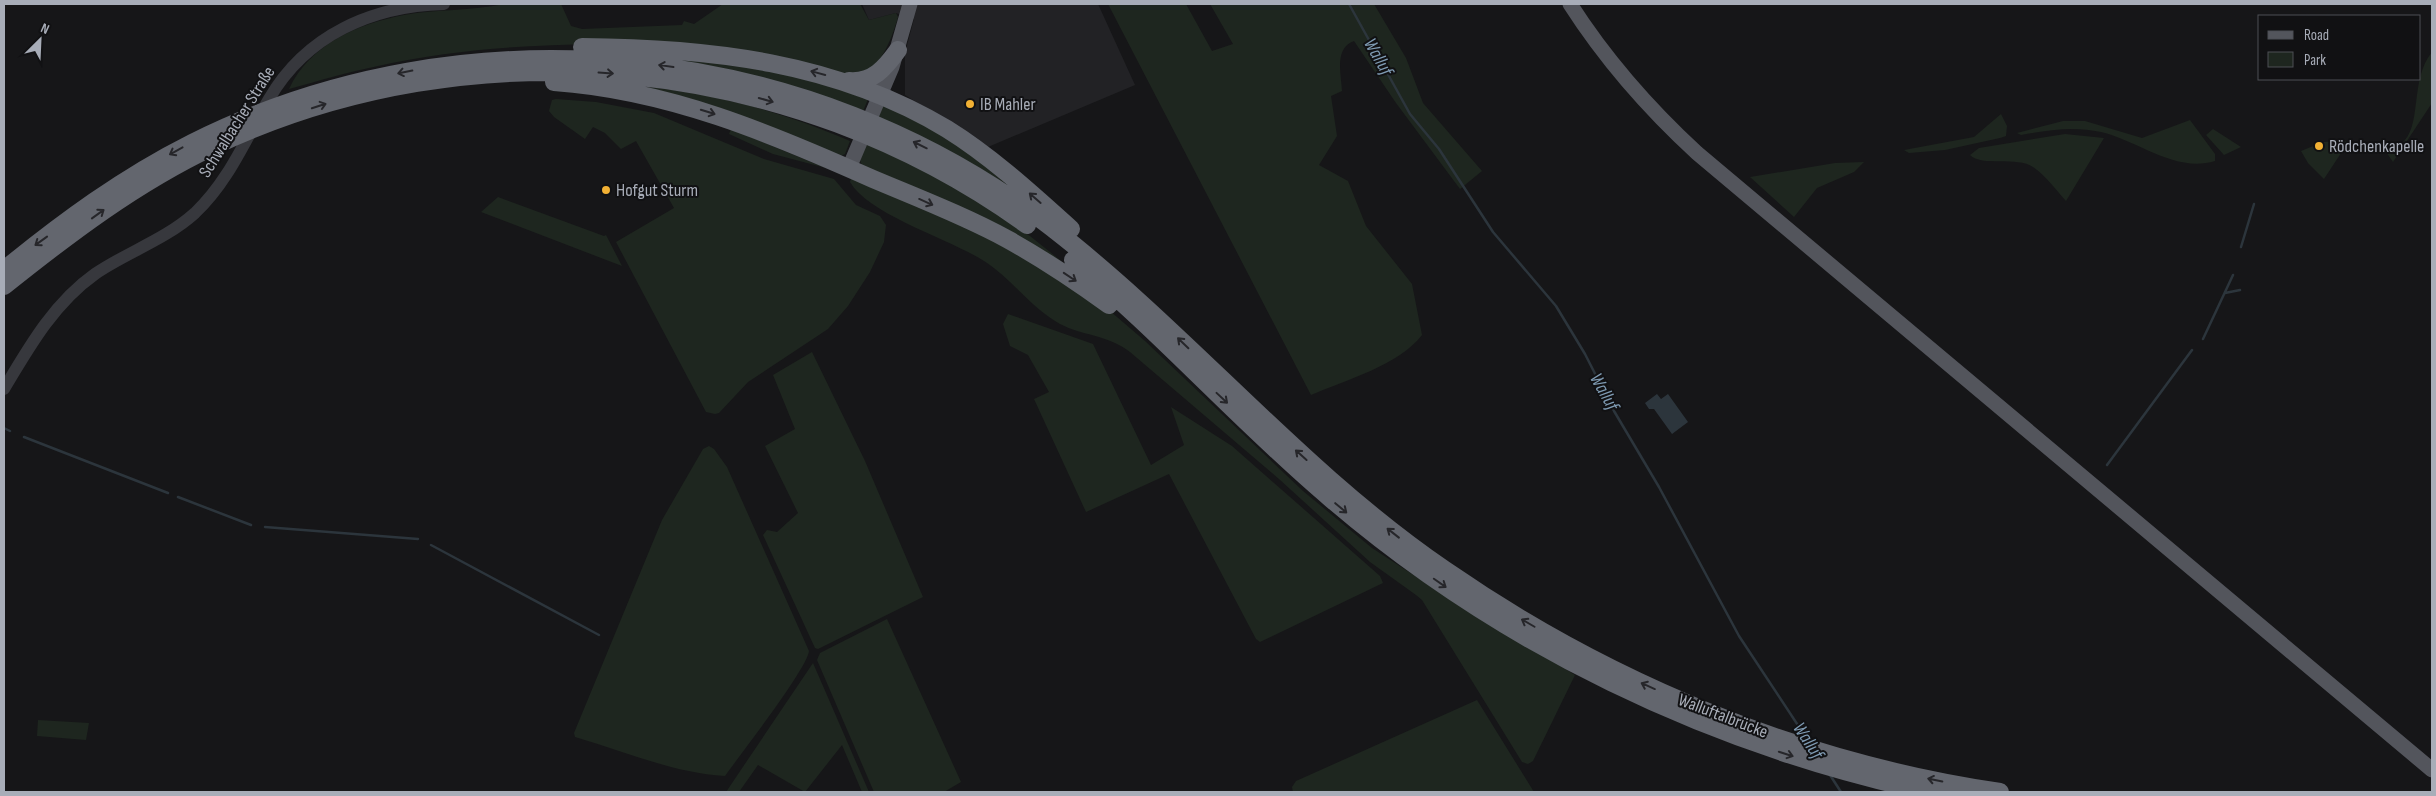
<svg xmlns="http://www.w3.org/2000/svg" width="2436" height="796" font-family="'Sofia Sans Condensed',sans-serif">
  <style>
    .built { fill: #222225 }
    .green { fill: #1e261f }
    .water { fill: #2c353c }
    .lines { fill: none; stroke-linecap: round; stroke-linejoin: round }
    .stream { stroke: #2c353c; stroke-width: 2.5 }
    .minor { stroke: #37383d; stroke-width: 12 }
    .major { stroke: #53555c; stroke-width: 15 }
    .highway { stroke: #63666e; stroke-width: 18 }
    .oneway { stroke: #26262a }
    .poi-dot { fill: #f2b134; stroke: #111113; stroke-width: 2 }
    .labels { text-anchor: middle; dominant-baseline: central; stroke-width: 4; stroke-linejoin: round; paint-order: stroke }
    .poi-label { font-size: 18px; fill: #a8adb8; stroke: #111113; text-anchor: start }
    .street-label { font-size: 18px; fill: #a8adb8; stroke: #111113 }
    .water-label { font-size: 19px; font-style: italic; fill: #7f9bb3; stroke: #111113 }
  </style>
  <rect width="100%" height="100%" fill="#161618"/>
  <path class="built" d="M862 4H1098L1135 85 988 147 905 95V53L914 19 896 13 869 20Z"/>
  <path class="green" d="M504 4H561L571 26 582 29 682 25 684 21 694 24 723 4H860L869 20 896 13 898 17C891 41 883 60 864 77L595 44C523 45 449 50 378 66 348 72 318 81 289 89 310 44 358 24 404 15 437 9 471 11 504 4Z
    M1108 4H1186L1212 51 1233 44 1210 4H1374L1406 58 1423 103 1482 171 1460 189 1396 103 1354 41C1334 48 1341 74 1342 91L1331 96 1337 136 1319 165 1348 181 1366 226 1412 284 1422 335C1399 365 1346 380 1311 395Z
    M615 51 775 68 868 99 862 114Z
    M2432 52V103L2393 162 2382 146 2383 142 2401 144C2423 127 2409 80 2432 52Z
    M547 76C587 80 627 84 666 89 728 97 793 116 850 141L845 154 841 156Z
    M556 99 596 102 654 113 764 159 834 179 856 205 880 216 886 225 884 242 870 272 848 306 828 329 748 382 719 413 715 414 706 412 616 242 674 208 636 141 621 149 605 133 593 127 585 139 554 117 549 111 552 100Z
    M886 105 952 139 1079 243 877 120 883 106Z
    M2001 114 2007 126 2006 136 2000 138 1945 150 1909 153 1904 150 1974 137Z
    M2190 120 2215 154V161C2175 173 2139 141 2101 132 2074 126 2048 130 2021 135L2017 133 2063 121H2085L2142 138Z
    M731 129 826 168 773 154 729 134Z
    M2213 129 2241 147 2224 155 2206 135Z
    M2065 134 2104 138 2066 201C2056 190 2046 176 2033 167 2018 156 1981 167 1970 155L1979 148Z
    M2349 141 2324 179 2308 163 2301 151 2323 142Z
    M867 143 955 186 1030 236 1075 272 862 166 860 160Z
    M1864 162 1854 172 1817 188 1794 217 1750 177 1835 163Z
    M851 178 973 227 1110 311 1145 341 1303 491 1372 548 1472 613 1575 675 1533 761 1528 764 1522 762 1422 600 1416 595 1370 562 1279 479 1130 352C1106 334 1083 336 1060 324 1031 308 1011 278 984 261 950 239 869 215 850 182Z
    M498 197 604 236 606 235 622 266 481 212Z
    M1008 314 1093 344 1151 465 1184 445 1171 407 1232 446 1380 576 1383 583 1260 642 1256 639 1169 474 1086 512 1034 399 1049 392 1028 355 1010 346 1003 324Z
    M812 352 865 461 923 597 818 649 815 648 763 535 767 530 777 532 798 513 765 446 795 429 773 375Z
    M709 446 714 449 727 467 809 651C807 669 740 755 725 776 673 773 624 751 575 737L574 733 662 520 703 449Z
    M887 619 961 782 944 792H874L817 660 820 653Z
    M813 663 869 792H862L842 745 805 792 758 765 739 792H726Z
    M1477 700 1534 792H1293L1292 787 1296 781Z
    M38 720 89 723 86 740 37 736Z"/>
  <path class="water" d="M1657 394 1661 399 1668 394 1688 422 1672 434 1654 409H1649L1645 403Z"/>
  <g class="lines">
    <path class="stream" d="M1349 4 1410 114 1439 149 1493 232 1556 306 1585 354 1614 411 1659 487 1739 636 1807 739
      M2241 247 2254 204
      M2225 293 2240 290
      M2203 339 2233 275
      M4 428 10 431
      M24 437 168 493
      M2107 465 2192 350
      M178 497 251 525
      M265 527 418 539
      M431 545 599 635
      M1830 775 1841 792"/>
    <path class="minor" d="M4 389C29 347 54 303 95 274 127 252 165 240 195 213 229 181 246 138 269 99 306 35 372 6 444 4"/>
    <path class="major" d="M1570 4C1606 60 1648 108 1697 153L2432 770
      M849 168 892 67 910 4"/>
    <path class="highway" d="M582 47C710 48 836 62 947 129 992 157 1032 194 1071 229
      M849 81C873 83 885 68 898 50
      M554 82C668 90 770 133 873 179 918 198 965 216 1007 239 1043 259 1076 281 1109 305
      M1073 260C1163 334 1241 423 1330 498 1501 645 1710 745 1929 792
      M4 270C63 222 124 177 192 143 467 5 808 40 1051 227 1189 334 1300 471 1445 570 1610 684 1802 763 2000 792
      M4 286C69 234 136 183 212 147 474 23 792 55 1027 225"/>
  </g>
  <defs><path id="oneway-shaft" d="M-6 0H5M1.5-3L5.5 0L1.5 3" fill="none" stroke-width="1.6" stroke-linecap="round" stroke-linejoin="round" transform="scale(1.25)"/></defs>
  <g class="oneway">
    <use href="#oneway-shaft" transform="translate(666 66) rotate(-172)"/>
    <use href="#oneway-shaft" transform="translate(405 72) rotate(169)"/>
    <use href="#oneway-shaft" transform="translate(606 73) rotate(4)"/>
    <use href="#oneway-shaft" transform="translate(818 73) rotate(-165)"/>
    <use href="#oneway-shaft" transform="translate(766 100) rotate(16)"/>
    <use href="#oneway-shaft" transform="translate(319 106) rotate(-18)"/>
    <use href="#oneway-shaft" transform="translate(708 112) rotate(17)"/>
    <use href="#oneway-shaft" transform="translate(920 145) rotate(-154)"/>
    <use href="#oneway-shaft" transform="translate(176 151) rotate(151)"/>
    <use href="#oneway-shaft" transform="translate(1035 198) rotate(-139)"/>
    <use href="#oneway-shaft" transform="translate(926 202) rotate(24)"/>
    <use href="#oneway-shaft" transform="translate(98 214) rotate(-36)"/>
    <use href="#oneway-shaft" transform="translate(41 241) rotate(144)"/>
    <use href="#oneway-shaft" transform="translate(1070 277) rotate(34)"/>
    <use href="#oneway-shaft" transform="translate(1183 343) rotate(-136)"/>
    <use href="#oneway-shaft" transform="translate(1222 398) rotate(43)"/>
    <use href="#oneway-shaft" transform="translate(1301 455) rotate(-138)"/>
    <use href="#oneway-shaft" transform="translate(1341 508) rotate(40)"/>
    <use href="#oneway-shaft" transform="translate(1393 533) rotate(-142)"/>
    <use href="#oneway-shaft" transform="translate(1440 583) rotate(35)"/>
    <use href="#oneway-shaft" transform="translate(1528 623) rotate(-150)"/>
    <use href="#oneway-shaft" transform="translate(1648 686) rotate(-156)"/>
    <use href="#oneway-shaft" transform="translate(1786 754) rotate(18)"/>
    <use href="#oneway-shaft" transform="translate(1935 780) rotate(-168)"/>
  </g>
  <g class="poi-dot">
    <circle cx="970" cy="104" r="5"/>
    <circle cx="2319" cy="146" r="5"/>
    <circle cx="606" cy="190" r="5"/>
  </g>
  <g class="labels">
    <g class="poi-label">
      <text x="980" y="104">IB Mahler</text>
      <text x="2329" y="146">Rödchenkapelle</text>
      <text x="616" y="190">Hofgut Sturm</text>
    </g>
    <g class="street-label">
      <text transform="translate(237 122) rotate(-58)">Schwalbacher Straße</text>
      <text transform="translate(1723 716) rotate(21)">Walluftalbrücke</text>
    </g>
    <g class="water-label">
      <text transform="translate(1378 57) rotate(61)">Walluf</text>
      <text transform="translate(1604 392) rotate(61)">Walluf</text>
      <text transform="translate(1808 741) rotate(57)">Walluf</text>
    </g>
  </g>
  <rect width="2436" height="796" fill="none" stroke="#a8adb8" stroke-width="10"/>
  <rect x="2258" y="15" width="162" height="65" fill="#111113" stroke="#4d4f55"/>
  <rect x="2268" y="31" width="25" height="8" fill="#53555c" stroke="#4d4f55"/>
  <text x="2304" y="40" font-size="15" fill="#a8adb8">Road</text>
  <rect x="2268" y="52" width="25" height="15" fill="#1e261f" stroke="#4d4f55"/>
  <text x="2304" y="65" font-size="15" fill="#a8adb8">Park</text>
  <g transform="translate(40 40) rotate(24)" stroke="#111113" stroke-width="4" paint-order="stroke">
  <path d="M0-4L9 19L0 12L-9 19Z" fill="#a8adb8"/>
  <text y="-8" font-size="14" font-weight="bold" text-anchor="middle" fill="#a8adb8">N</text>
  </g>
</svg>
